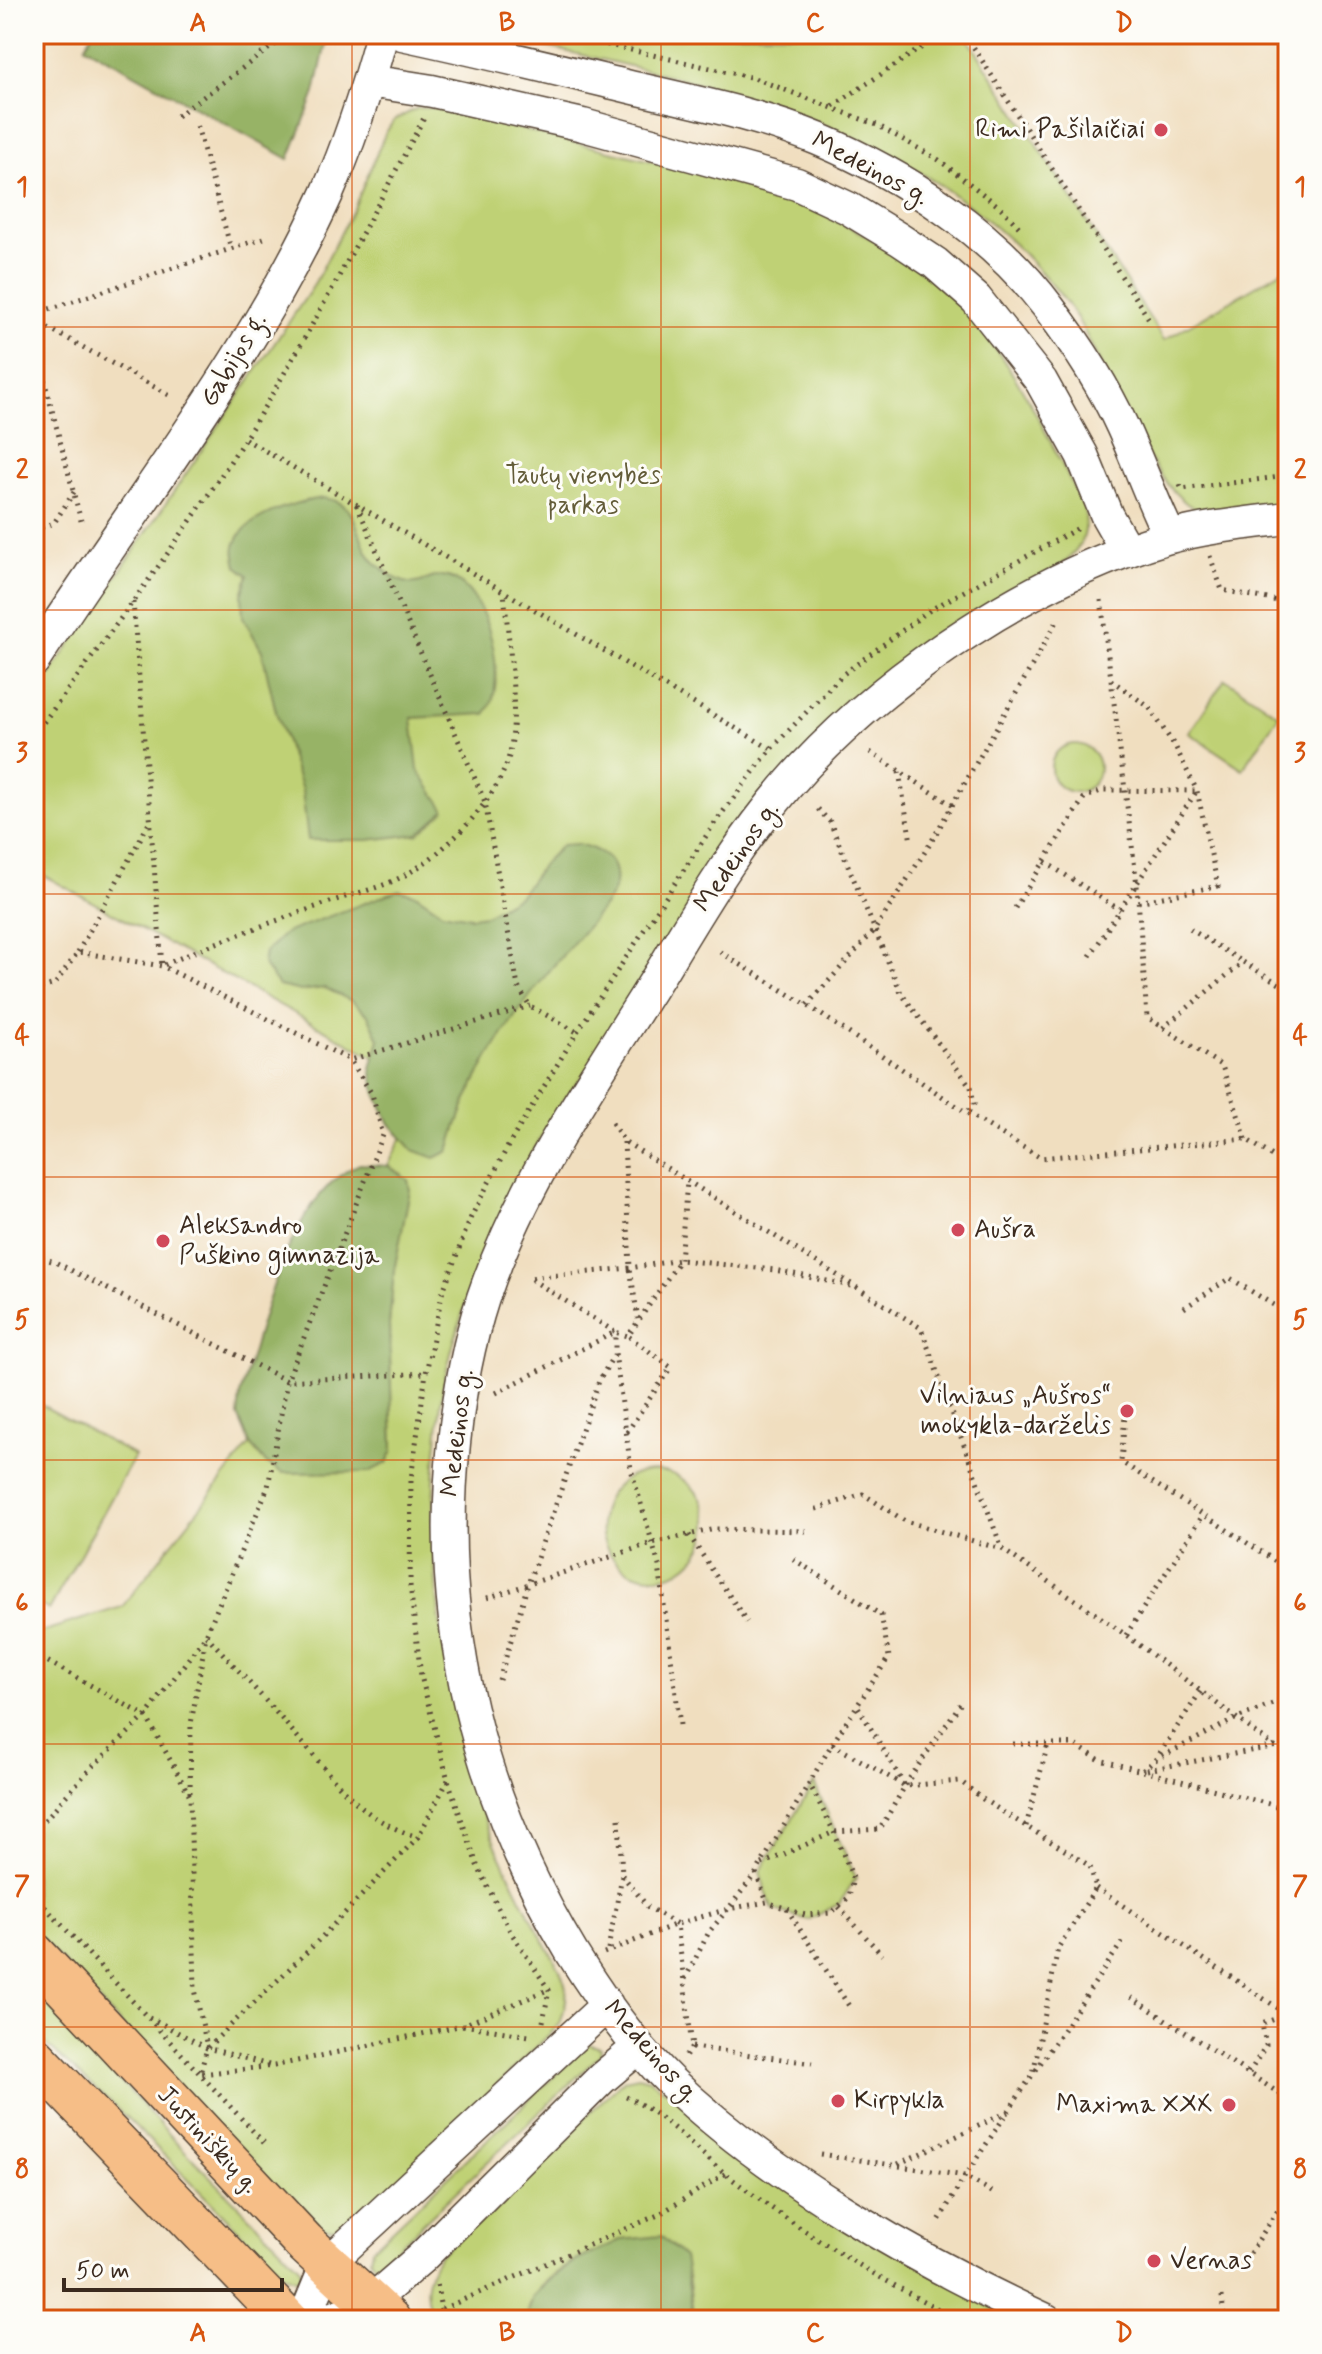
<svg xmlns="http://www.w3.org/2000/svg" width="1322" height="2354" font-family="Mynerve,sans-serif">
  <style>
    .green { fill: #bfd174; stroke: #7d7e49; stroke-width: 2 }
    .forest { fill: #97b366; stroke: #696e42; stroke-width: 2 }
    .lines { fill: none; stroke-linecap: round; stroke-linejoin: round }
    .minor-casing { stroke: #564536; stroke-width: 35 }
    .major-casing { stroke: #564536; stroke-width: 45 }
    .path { stroke: #564536; stroke-width: 5; stroke-dasharray: 2 6; stroke-linecap: butt }
    .minor { stroke: #fff; stroke-width: 32 }
    .major { stroke: #f6be87; stroke-width: 42 }
    .grid { fill: none; stroke: #d7540e; stroke-width: 2; stroke-opacity: 0.55 }
    .poi-dot { fill: #d1495b; stroke: #fdfcf7; stroke-width: 3 }
    .labels { text-anchor: middle; dominant-baseline: central; stroke-width: 6; stroke-linejoin: round; paint-order: stroke }
    .poi-label { font-size: 26px; fill: #3b2a1e; stroke: #fdfcf7; text-anchor: start }
    .street-label { font-size: 26px; fill: #3b2a1e; stroke: #fdfcf7 }
    .park-label { font-size: 26px; fill: #635c38; stroke: #fdfcf7 }
    .neatline { fill: none; stroke: #d7540e; stroke-width: 3 }
    .grid-label { font-size: 26px; text-anchor: middle; font-weight: bold; fill: #d7540e }
  </style>
  <rect width="100%" height="100%" fill="#fdfcf7"/>
  <filter id="ink" filterUnits="userSpaceOnUse"><feTurbulence type="fractalNoise" baseFrequency=".0125" numOctaves="2"/><feDisplacementMap in="SourceGraphic" scale="16" xChannelSelector="R" yChannelSelector="G"/><feConvolveMatrix kernelMatrix="1 2 1 2 8 2 1 2 1" color-interpolation-filters="sRGB"/></filter>
  <filter id="wash" filterUnits="userSpaceOnUse"><feTurbulence type="fractalNoise" baseFrequency=".006" numOctaves="4" result="noise"/><feDisplacementMap in="SourceGraphic" scale="32" xChannelSelector="R" yChannelSelector="G"/><feGaussianBlur stdDeviation="1.8" result="paint"/><feColorMatrix in="noise" values="0 0 0 0 0 0 0 0 0 0 0 0 0 0 0 0 0 1.4 0 .05"/><feComposite in="paint" operator="in"/></filter>
  <g filter="url(#wash)">
    <rect width="100%" height="100%" fill="#f0debf"/>
    <path class="green" d="M488 34H965L1164 340 1288 267V505C1261 508 1224 520 1198 510 1153 493 1103 363 1077 318 1063 295 1042 273 1023 253 880 108 678 78 488 34Z
      M418 108H433C496 123 559 138 622 154 741 182 870 214 959 305 1016 364 1049 438 1085 511 1088 539 1081 546 1062 565L901 662 560 1105C507 1192 468 1278 445 1377 441 1394 440 1413 438 1431 427 1529 436 1630 460 1726 468 1759 475 1794 487 1825 502 1861 519 1895 537 1929 547 1948 562 1968 566 1989 568 2001 563 2013 560 2024L375 2205C358 2218 336 2236 314 2225 306 2222 299 2213 292 2208L34 1931V1634L122 1607 250 1444 268 1465 393 1450 389 1325 402 1174 388 1166 402 1137 413 1150 458 1118 460 1114 374 1057 34 870V698L312 288 354 208 385 134 394 120Z
      M1225 679 1279 715 1243 769 1189 733Z
      M1051 768a24 24 0 1 1 48 0a24 24 0 1 1-48 0Z
      M38 1403 135 1456 49 1610 34 1601V1410Z
      M601 1524a53 53 0 1 1 106 0a53 53 0 1 1-106 0Z
      M814 1783 856 1878 839 1904 808 1920 772 1909 760 1872Z
      M34 1987 180 2146 300 2268 301 2275 297 2280 282 2274 127 2118 34 2033Z
      M588 2044 601 2048 600 2055 380 2264H374L370 2259 372 2249Z
      M638 2076 649 2079 1010 2320H694L688 2275 620 2241C591 2254 552 2267 534 2296 530 2302 528 2312 526 2320H438C420 2301 425 2276 439 2255L625 2079Z"/>
    <path class="forest" d="M92 34H328L315 93 289 159 85 46Z
      M323 498C328 499 336 500 340 503 362 515 358 551 378 565 388 573 402 586 416 583 429 581 436 572 451 578 489 592 510 685 485 714L412 718 418 770 445 810 418 834 368 840H308L302 790 276 712 262 651 243 617 242 595 248 575 237 566C236 560 233 552 235 547 241 516 296 502 323 498Z
      M578 844C602 850 621 861 614 889 611 903 558 959 546 975 501 1032 468 1081 449 1151L435 1158 413 1150 390 1124 376 1094 371 1068 379 1039 368 1015 352 1001 325 988 301 991 279 986 263 964 265 952 285 933 399 890 417 895 442 912 471 917 486 915 520 895 544 863 562 845Z
      M360 1164 388 1166 408 1180 410 1190 394 1271 389 1325 393 1450 387 1463 369 1472 283 1473 268 1465 250 1444 238 1416 240 1395C261 1328 289 1192 360 1164Z
      M661 2236 684 2257 694 2320H526L533 2296 551 2278 578 2260 620 2240Z"/>
  </g>
  <g filter="url(#ink)">
    <g class="lines">
      <defs>
        <path id="minor" d="M402 34C477 50 551 68 626 86 690 101 757 114 818 139 905 176 992 232 1049 308 1077 345 1103 384 1122 426 1139 463 1152 501 1170 537
          M369 81 432 91 583 125 797 184 848 208 899 239 935 263 976 299 1041 381 1082 455 1107 516 1127 551
          M34 660C132 508 252 359 327 194 350 142 367 89 382 34
          M304 2320 327 2264 607 2005
          M329 2320 369 2303 421 2258 602 2078 639 2047
          M1046 2320C920 2262 770 2177 670 2081 632 2044 600 1998 572 1953 478 1797 435 1625 454 1443 459 1394 468 1344 483 1298 523 1179 596 1077 661 972 703 902 747 828 803 768 895 670 1036 576 1166 538 1206 527 1247 523 1288 518"/>
        <path id="major" d="M34 1954 305 2243 389 2320
          M34 2057 287 2320"/>
      </defs>
      <use href="#minor" class="minor-casing"/>
      <use href="#major" class="major-casing"/>
      <path class="path" d="M560 34 754 78 877 125 939 160 1001 208 1019 227
        M965 34 1149 319
        M833 106 942 34
        M177 116 289 34
        M197 126 231 249
        M34 314 267 237
        M34 320 169 395
        M34 341 81 521
        M245 439 771 749
        M1180 485 1182 489 1288 476
        M357 505 485 802 518 987 530 1006 577 1032
        M34 530 54 523 74 492
        M1210 556 1222 590 1288 603
        M1101 600 1137 885 1147 1017 1222 1066 1246 1139
        M133 602 162 966C217 941 275 921 333 901 356 893 385 887 407 874 445 853 498 799 509 756 520 714 508 638 504 592
        M1111 680 1149 707 1176 748 1197 791 1218 886 1138 902
        M34 735C106 638 181 540 246 437 310 334 366 226 424 118
        M870 752 952 805
        M899 772 911 842
        M818 809 830 822 901 993 971 1087 974 1104 967 1113
        M1045 862 1120 910
        M1015 908 1084 798 1103 790 1197 791
        M1190 929 1243 962
        M78 952 149 823
        M720 952 807 1005 967 1113 1041 1158 1246 1139 1288 1166
        M1090 956 1196 792
        M41 988 55 984 78 952 162 966 350 1060 530 1006
        M807 1005 874 931 930 844 1058 620
        M1163 1028 1243 962 1288 989
        M612 1123 624 1141 921 1328 1002 1549 1126 1635 1288 1757
        M624 1142 630 1268 638 1319
        M34 1256 55 1262 287 1381 426 1373
        M1184 1308 1230 1278 1288 1314
        M496 1393 615 1332 628 1336 680 1260 687 1182
        M1126 1403 1121 1462 1288 1569
        M627 1432 671 1367 628 1336
        M816 1509 863 1494 905 1521 1001 1549
        M689 1535 747 1622
        M487 1598 652 1543 715 1529 806 1531
        M206 1635C238 1670 270 1705 301 1741 339 1784 359 1819 418 1837
        M1126 1635 1203 1515
        M34 1654 146 1716 190 1796 195 1989 207 2047
        M499 1680 528 1584 599 1381 615 1353
        M680 1725 659 1566 631 1469 615 1353V1332L529 1278 630 1268 680 1260 775 1270 851 1286
        M832 1744 905 1786 960 1781 984 1800 1090 1866 1096 1888 1058 1948 1033 2074 965 2176 937 2224
        M1013 1744H1074L1100 1760 1142 1771 1155 1760 1201 1691
        M1155 1760 1237 1718 1288 1698
        M1147 1770 1288 1744
        M1143 1771 1288 1809
        M448 1780 418 1837 311 1948 207 2048 200 2074 274 2066 463 2025 550 1989
        M905 1785 961 1703
        M190 1793 191 1724 206 1636
        M619 1819 622 1875 648 1907 677 1924 692 2047 685 2057
        M1026 1826 1048 1744
        M34 1832 87 1772 146 1716 206 1635 268 1487 287 1381 383 1135 372 1094 350 1060
        M762 1864 834 1832 880 1829 905 1786 857 1705
        M756 1873 767 1902
        M1096 1888 1287 2014
        M34 1895 265 2144
        M839 1907 882 1955
        M787 1909 849 2006
        M608 1949 622 1876
        M604 1953 677 1924 728 1909 756 1873 832 1744 889 1657 881 1615 790 1557
        M685 1979 709 1932 728 1909 767 1902 805 1915 831 1913 849 1897 853 1878 834 1832 809 1783
        M1131 1997 1288 2099
        M149 2017 207 2048 269 2065
        M543 2022 549 1990 510 1931 477 1865 448 1780 421 1676 410 1585 411 1479 426 1373 442 1294 471 1217 508 1146 577 1032 716 821 771 749 842 675 930 610 1080 527
        M463 2025 529 2036
        M692 2047 812 2063
        M1036 2070 1125 1938
        M1249 2073 1266 2045 1262 2024 1287 2014
        M626 2097C664 2113 694 2149 727 2175 799 2231 878 2279 960 2320
        M820 2154 965 2176 997 2195
        M898 2164 1008 2112
        M1250 2253 1288 2194
        M437 2285 441 2310 456 2320
        M1222 2296 1224 2320
        M442 2309 658 2215 728 2172"/>
      <use href="#minor" class="minor"/>
      <use href="#major" class="major"/>
    </g>
  </g>
  <path class="grid" d="M352 34V2320M661 34V2320M970 34V2320M34 327H1288M34 610H1288M34 894H1288M34 1177H1288M34 1460H1288M34 1744H1288M34 2027H1288"/>
  <g class="poi-dot">
    <circle cx="1161" cy="130" r="8"/>
    <circle cx="958" cy="1230" r="8"/>
    <circle cx="163" cy="1241" r="8"/>
    <circle cx="1127" cy="1411" r="8"/>
    <circle cx="838" cy="2101" r="8"/>
    <circle cx="1229" cy="2105" r="8"/>
    <circle cx="1154" cy="2261" r="8"/>
  </g>
  <g class="labels">
    <g class="poi-label">
      <text x="1145" y="130" text-anchor="end">Rimi Pašilaičiai</text>
      <text x="179" y="1226">Aleksandro<tspan x="179" dy="30">Puškino gimnazija</tspan></text>
      <text x="974" y="1230">Aušra</text>
      <text x="1111" y="1396" text-anchor="end">Vilniaus „Aušros“<tspan x="1111" dy="30">mokykla-darželis</tspan></text>
      <text x="854" y="2101">Kirpykla</text>
      <text x="1213" y="2105" text-anchor="end">Maxima XXX</text>
      <text x="1170" y="2261">Vernas</text>
    </g>
    <g class="street-label">
      <text transform="translate(870 169) rotate(28)">Medeinos g.</text>
      <text transform="translate(234 360) rotate(-59)">Gabijos g.</text>
      <text transform="translate(737 857) rotate(-55)">Medeinos g.</text>
      <text transform="translate(458 1433) rotate(-83)">Medeinos g.</text>
      <text transform="translate(651 2052) rotate(48)">Medeinos g.</text>
      <text transform="translate(208 2140) rotate(47)">Justiniškių g.</text>
    </g>
    <g class="park-label">
      <text x="583" y="476">Tautų vienybės<tspan x="583" dy="30">parkas</tspan></text>
    </g>
  </g>
  <rect width="1322" height="2354" fill="none" stroke="#fdfcf7" stroke-width="88"/>
  <path d="M64 2278v12h218v-12" fill="none" stroke="#3b2a1e" stroke-width="4"/>
  <text x="76" y="2278" font-size="24" fill="#3b2a1e" stroke="#fdfcf7" stroke-width="6" paint-order="stroke">50 m</text>
  <rect x="44" y="44" width="1234" height="2266" class="neatline"/>
  <g class="grid-label">
    <text x="198" y="31">A</text>
    <text x="507" y="31">B</text>
    <text x="815" y="31">C</text>
    <text x="1124" y="31">D</text>
    <text x="22" y="195">1</text>
    <text x="1300" y="195">1</text>
    <text x="22" y="478">2</text>
    <text x="1300" y="478">2</text>
    <text x="22" y="761">3</text>
    <text x="1300" y="761">3</text>
    <text x="22" y="1044">4</text>
    <text x="1300" y="1044">4</text>
    <text x="22" y="1328">5</text>
    <text x="1300" y="1328">5</text>
    <text x="22" y="1611">6</text>
    <text x="1300" y="1611">6</text>
    <text x="22" y="1894">7</text>
    <text x="1300" y="1894">7</text>
    <text x="22" y="2177">8</text>
    <text x="1300" y="2177">8</text>
    <text x="198" y="2341">A</text>
    <text x="507" y="2341">B</text>
    <text x="815" y="2341">C</text>
    <text x="1124" y="2341">D</text>
  </g>
</svg>
